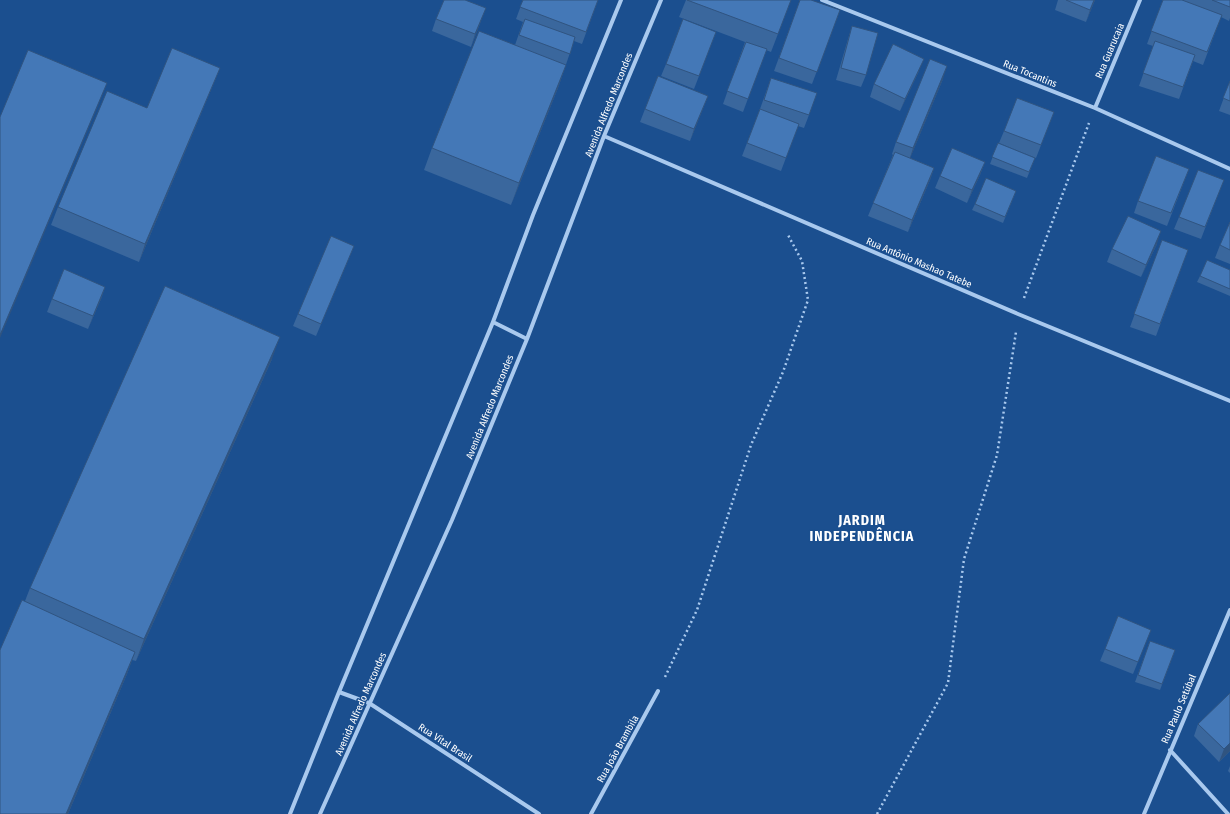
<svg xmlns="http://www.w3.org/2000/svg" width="1230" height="814" font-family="'Fira Sans Condensed',sans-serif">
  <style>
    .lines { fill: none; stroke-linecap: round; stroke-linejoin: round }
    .path { stroke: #a9c9ee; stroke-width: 2.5; stroke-dasharray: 2 3; stroke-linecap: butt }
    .street { stroke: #a9c9ee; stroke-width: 4 }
    .wall { fill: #3a679d }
    .shaded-wall { fill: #305480 }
    .building { fill: #4478b7; stroke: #305480 }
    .labels { text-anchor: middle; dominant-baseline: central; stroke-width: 3; stroke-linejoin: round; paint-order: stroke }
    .street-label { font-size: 10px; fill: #fff; stroke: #1b4f8f }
    .district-label { font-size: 14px; font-weight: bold; letter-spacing: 1px; fill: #fff; stroke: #1b4f8f }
  </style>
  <rect width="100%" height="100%" fill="#1b4f8f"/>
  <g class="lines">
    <path class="path" d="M1024 298 1089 123
      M665 677 697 610 751 445 783 372 808 300 802 261 788 235
      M877 814 948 683 964 559 997 455 1016 332"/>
    <path class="street" d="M822 0 1095 108 1230 169
      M1095 108 1140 0
      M604 136 1018 314 1230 401
      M493 322 527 339
      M339 692 369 703 539 814
      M1170 750 1228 814
      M290 814 339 692 493 322 533 215 621 0
      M320 814 452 520 527 339 604 136 661 0
      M591 814 658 691
      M1144 814 1230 610"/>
  </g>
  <path class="wall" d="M523 0H598L582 44 574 41 558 88 511 205 424 170 432 148 515 45 523 22 516 19Z
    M686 0H791L771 52 766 50 743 112 723 104 745 42 679 17Z
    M800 0 840 10 812 84 774 71Z
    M1058 0H1095L1086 22 1055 10Z
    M1163 0 1184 1V0H1230V18L1229 21 1221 17 1203 65 1193 61 1179 99 1139 86 1153 46 1147 44Z
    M436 19 481 21 471 47 432 31Z
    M852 26 866 75 861 87 836 80 848 39Z
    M716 32 694 89 661 76 666 64Z
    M220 68 213 85 139 262 51 225 58 207 147 108Z
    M919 71 900 111 870 97 874 84Z
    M771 78 809 115 804 128 798 126 781 171 742 156 760 109Z
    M943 79 910 158 934 168 930 180 908 232 868 216 893 155 892 154 896 142Z
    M1230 81V115L1219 111Z
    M708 96 690 141 640 122 645 109Z
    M1054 112 1036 158 999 143 1004 131Z
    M998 143 1035 158 1027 178 990 164Z
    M985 162 980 175 967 203 935 188 940 176Z
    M1189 169 1167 226 1134 213 1138 201Z
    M1016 191 1003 223 972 210 975 204Z
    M1219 192 1201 239 1174 229 1179 217Z
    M1230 222V264L1215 258 1220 245Z
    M1162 240 1188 250 1156 336 1130 327Z
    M1157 244 1141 277 1107 262 1112 249Z
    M354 246 349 258 316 336 293 326 298 314Z
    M1230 270V296L1197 282 1200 276Z
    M105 287 101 299 88 329 47 312 52 299Z
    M272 359 136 661 132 660 127 674 68 814H0L25 601 30 588Z
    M1150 641 1175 650 1160 690 1135 682Z
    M1146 642 1133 674 1100 661 1105 649Z
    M1198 724 1230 751 1219 762 1194 736Z
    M1230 766V773L1228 771Z"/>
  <path class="shaded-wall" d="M1094 0H1095L1086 22 1090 10Z
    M486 8 471 47 475 34Z
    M924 59 919 71 900 111 905 99Z
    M566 65 558 88 511 205 519 183Z
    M947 66 943 79 909 161 913 148Z
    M220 68 213 85 139 262 145 244Z
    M107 83 98 106 0 338V335Z
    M708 96 703 109 690 141 694 129Z
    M985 162 980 175 967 203 972 190Z
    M934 168 930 180 908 232 912 220Z
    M1161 231 1157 244 1141 277 1146 265Z
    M105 287 101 299 88 329 93 316Z
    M280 337 272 359 136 661 144 639Z
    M135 652 127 674 68 814H66Z
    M1230 743V751L1219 762 1224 749Z"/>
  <path class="building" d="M444 0H465L486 8 475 34 436 19Z
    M523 0H598L586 32 520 7Z
    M687 0H791L778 34Z
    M800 0H811L840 10 817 72 779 58Z
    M1066 0H1094L1090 10Z
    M1163 0H1182L1222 15 1207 52 1151 31Z
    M1212 0H1230V7Z
    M525 19 575 37 570 54 519 35Z
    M683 19 716 32 699 76 666 64Z
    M852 26 878 33 866 75 841 68Z
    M479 31 566 65 519 183 432 148Z
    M1155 41 1195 55 1183 87 1143 73Z
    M746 42 767 49 748 99 727 91Z
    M893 44 924 59 905 99 874 84Z
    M172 48 220 68 145 244 58 207 107 91 147 108Z
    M28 50 107 83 0 335V117Z
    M930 59 947 66 913 148 896 142Z
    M658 76 708 96 694 129 645 109Z
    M771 78 817 93 809 115 764 100Z
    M1230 81V101L1223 98Z
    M1017 98 1054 112 1041 145 1004 131Z
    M760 109 799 124 786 158 747 143Z
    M998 143 1035 158 1029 172 992 157Z
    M952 148 985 162 972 190 940 176Z
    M895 152 934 168 912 220 873 203Z
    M1156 156 1189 169 1171 213 1138 201Z
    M1198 170 1224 180 1205 227 1179 217Z
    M986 178 1016 191 1005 217 975 204Z
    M1128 216 1161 231 1146 265 1112 249Z
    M1230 222V250L1220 245Z
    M331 236 354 246 321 324 298 314Z
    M1162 240 1188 250 1160 324 1134 314Z
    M1207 260 1230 270V289L1200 276Z
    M64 269 105 287 93 316 52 299Z
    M165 286 280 337 144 639 30 588Z
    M22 600 135 652 66 814H0V650Z
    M1118 616 1151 630 1138 662 1105 649Z
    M1150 641 1175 650 1162 684 1138 675Z
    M1230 693V743L1224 749 1198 724Z"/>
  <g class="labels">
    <g class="street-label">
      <text transform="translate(1110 51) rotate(-67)">Rua Guarucaia</text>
      <text transform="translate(1030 74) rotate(22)">Rua Tocantins</text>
      <text transform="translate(609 105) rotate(-68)">Avenida Alfredo Marcondes</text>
      <text transform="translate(919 263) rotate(23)">Rua Antônio Mashao Tatebe</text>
      <text transform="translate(490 407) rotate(-68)">Avenida Alfredo Marcondes</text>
      <text transform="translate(361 704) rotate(-66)">Avenida Alfredo Marcondes</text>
      <text transform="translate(1179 709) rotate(-67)">Rua Paulo Setúbal</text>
      <text transform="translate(445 743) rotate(33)">Rua Vital Brasil</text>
      <text transform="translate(618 749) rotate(-61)">Rua João Brambila</text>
    </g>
    <g class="district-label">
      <text x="862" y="520">JARDIM<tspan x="862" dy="16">INDEPENDÊNCIA</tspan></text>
    </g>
  </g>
</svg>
